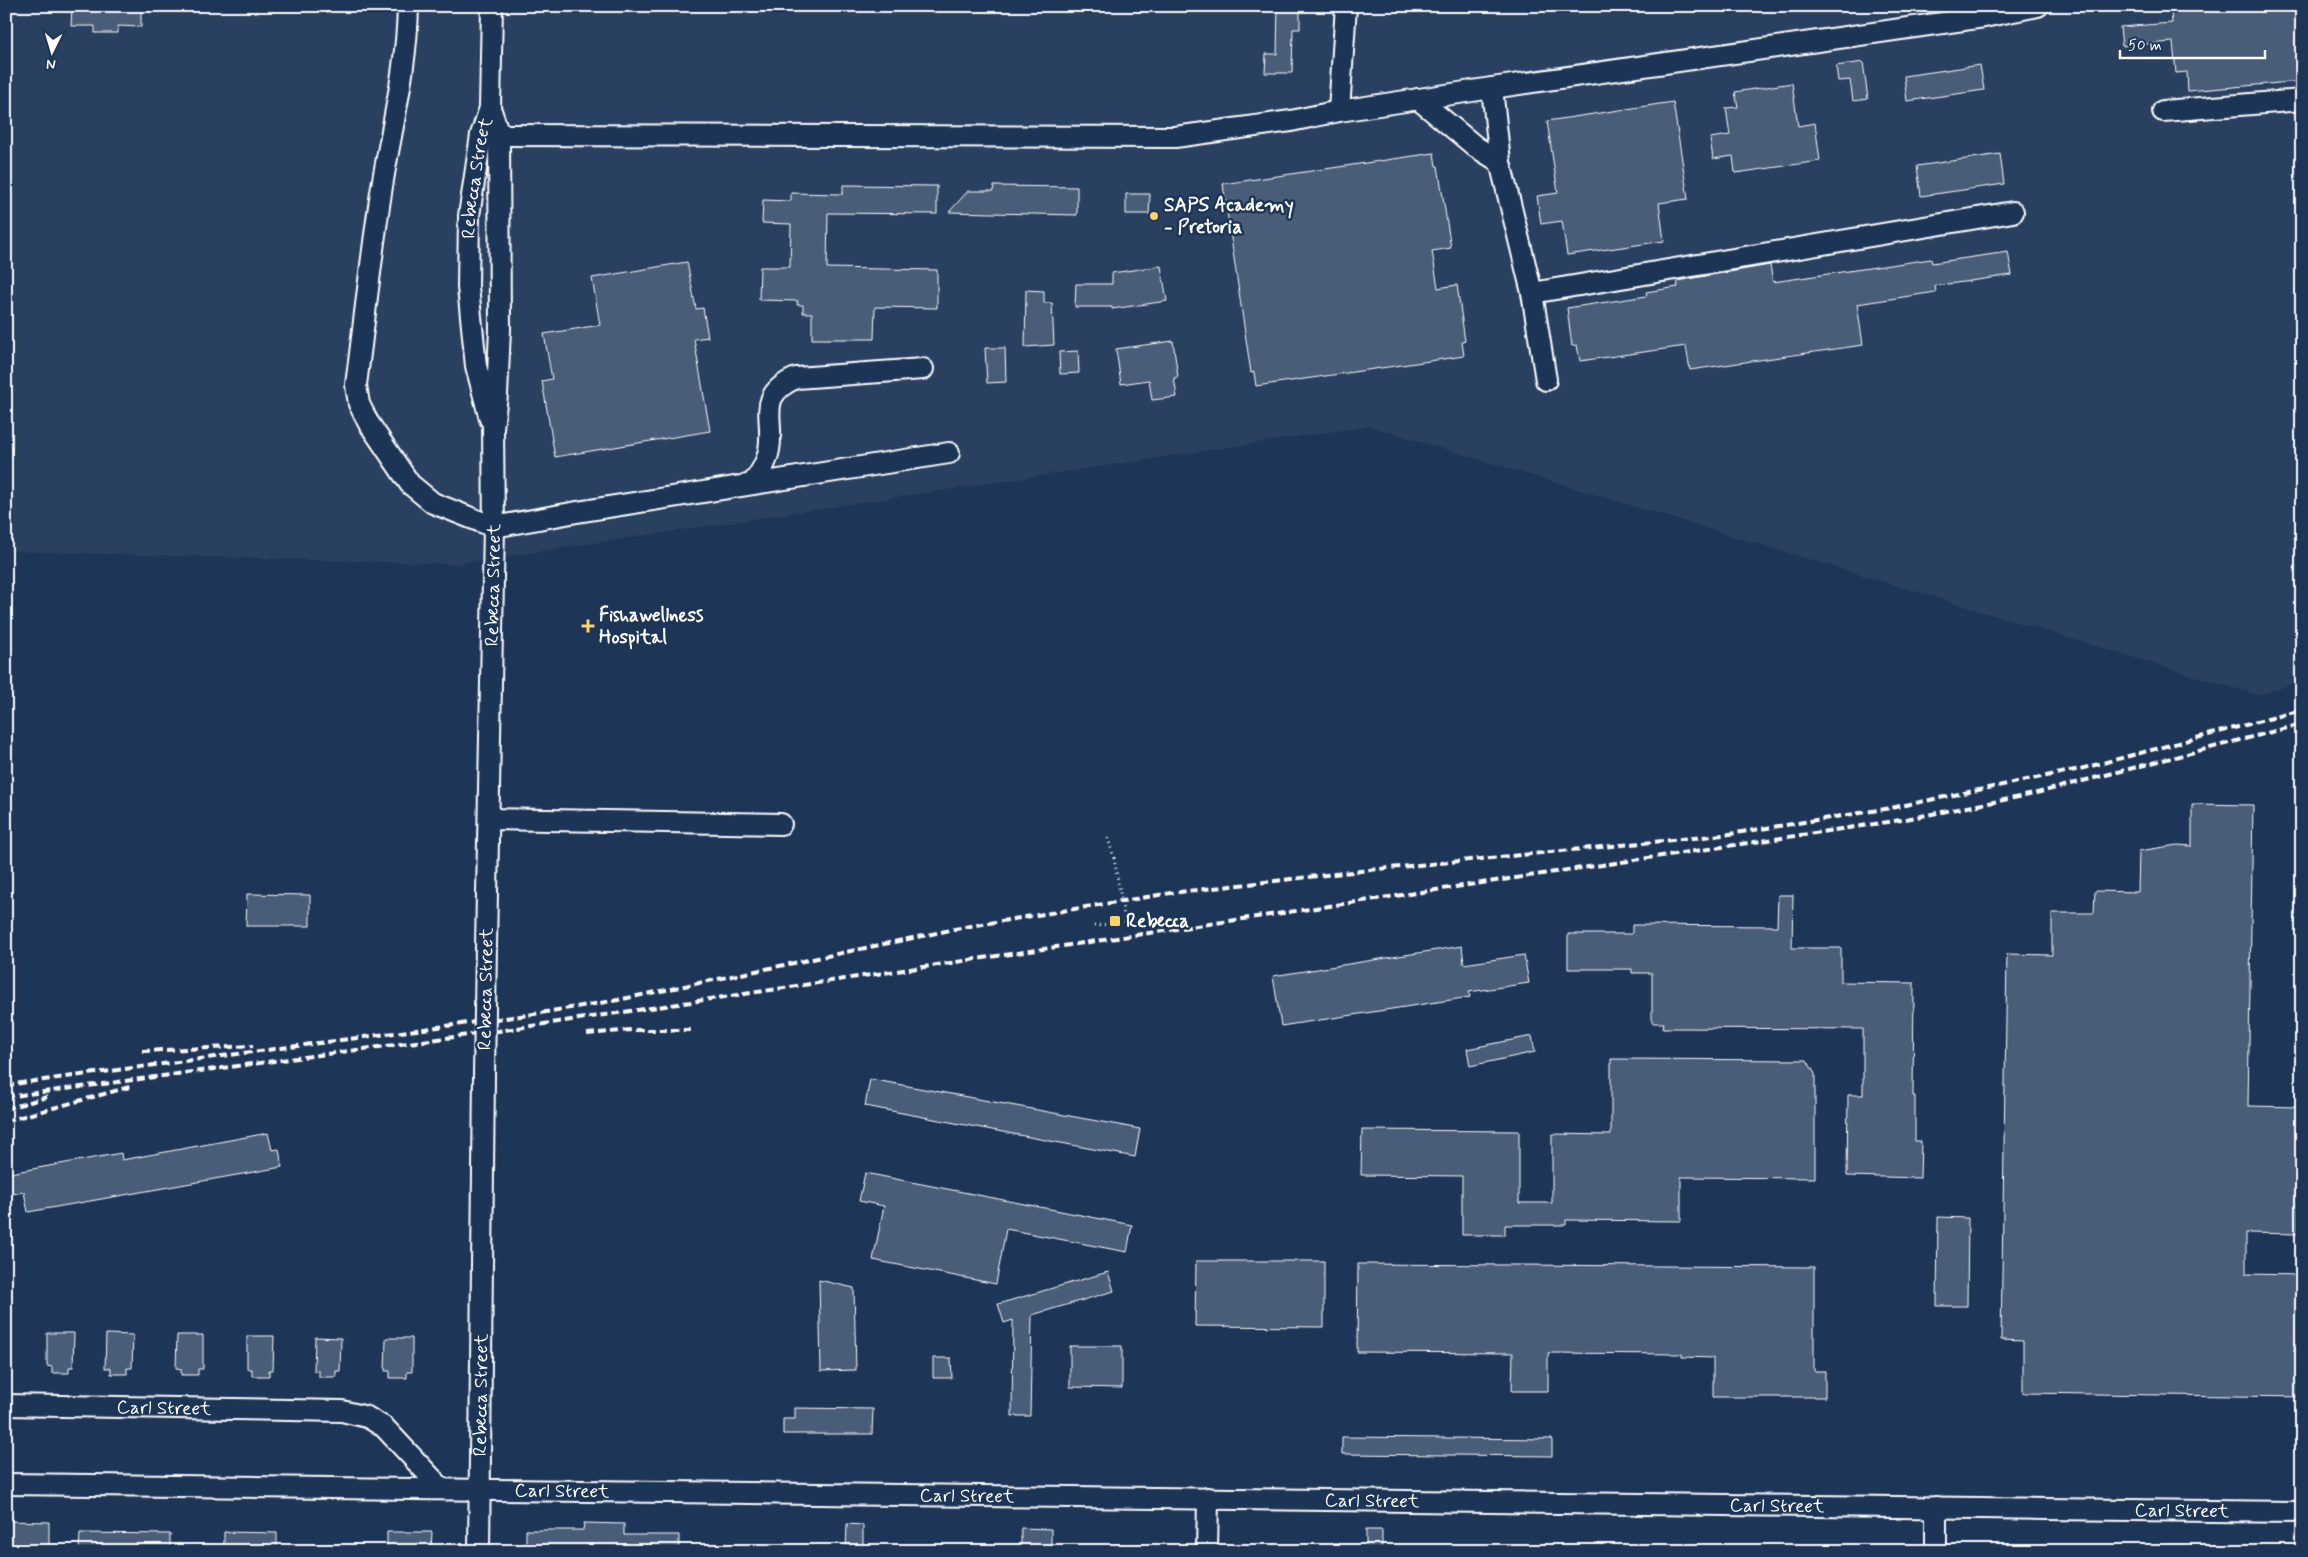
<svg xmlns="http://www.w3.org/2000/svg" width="2308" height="1557" font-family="Mynerve,sans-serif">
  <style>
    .built { fill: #2a4161 }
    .building { fill: #4a5d79; stroke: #fff }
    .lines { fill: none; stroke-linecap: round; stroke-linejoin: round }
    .minor-casing { stroke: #fff; stroke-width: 24 }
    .path { stroke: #fff; stroke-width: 3; stroke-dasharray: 1 4; stroke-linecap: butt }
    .minor { stroke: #1d3557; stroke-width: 20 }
    .rail { stroke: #fff; stroke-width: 4; stroke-dasharray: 8 4; stroke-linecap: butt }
    .minor-bridge-casing { stroke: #fff; stroke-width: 24; stroke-linecap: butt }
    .path-bridge { stroke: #fff; stroke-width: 3; stroke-dasharray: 1 4; stroke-linecap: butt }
    .minor-bridge { stroke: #1d3557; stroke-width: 20 }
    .poi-dot { fill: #ffd166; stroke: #1d3557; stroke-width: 2 }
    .labels { text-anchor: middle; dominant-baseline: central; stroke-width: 5; stroke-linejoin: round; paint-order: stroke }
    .street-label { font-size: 19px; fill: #fff; stroke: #1d3557 }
    .poi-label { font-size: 19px; font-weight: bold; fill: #fff; stroke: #1d3557; text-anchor: start }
  </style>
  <rect width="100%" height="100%" fill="#1d3557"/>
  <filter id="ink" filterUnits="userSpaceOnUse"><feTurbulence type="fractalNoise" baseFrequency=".02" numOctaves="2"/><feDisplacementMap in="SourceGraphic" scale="10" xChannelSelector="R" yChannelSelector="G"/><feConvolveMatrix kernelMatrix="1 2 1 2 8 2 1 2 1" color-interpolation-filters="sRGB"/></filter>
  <g filter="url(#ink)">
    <path class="built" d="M6 6H2302V681L2257 695 1369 426 455 564 6 551Z"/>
    <path class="building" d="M72 6H141V27L118 26V33H95V26H71Z
      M1278 6H1300V29H1293L1292 73H1265L1266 54H1277Z
      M2246 6H2302V81L2188 91 2187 72 2176 73 2173 42 2122 46 2120 27 2172 23 2171 12Z
      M1863 62 1868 99 1853 101 1850 80 1838 81 1836 66Z
      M1980 65 1984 90 1907 101 1904 76Z
      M1792 83 1798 126 1815 123 1820 161 1735 173 1733 156 1713 159 1710 138 1730 135 1726 108 1738 107 1735 92Z
      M1673 102 1688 199 1659 203 1664 241 1567 255 1562 221 1541 224 1537 196 1558 193 1547 121Z
      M1434 153 1436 166H1438L1451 248 1432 251 1438 288 1457 285 1465 341 1462 342 1464 356 1256 386 1254 372 1251 373 1223 184Z
      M2000 154 2004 184 1921 196 1917 166Z
      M843 185 937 186V214L828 213 827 268 937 270V308L875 307 874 339H812V313H803V305H797L798 301 759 300 760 267H790L791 224 762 223 763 200 791 201V193L843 194Z
      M994 186 1077 187V215L949 212 968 191H993Z
      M1126 194H1150L1149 214H1126Z
      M2008 252 2012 275 1935 286 1936 292 1857 304 1863 345 1690 370 1686 346 1580 361 1577 345 1572 346 1567 308 1647 296 1646 292 1678 287 1677 281 1770 265 1773 282 1931 259 1932 263Z
      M687 262 696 309 703 308 708 337 694 339 710 431 555 457 542 381 552 379 544 334 600 325 592 278Z
      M1161 266 1167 301 1112 309V307H1075L1076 284H1112V273Z
      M1026 290 1044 291V303H1052L1054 345 1025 347Z
      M1173 341 1178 377 1174 378 1177 397 1152 400 1149 380 1121 384 1116 349Z
      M985 348H1005L1006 382 987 383Z
      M1078 351 1079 373 1060 374 1059 352Z
      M2192 804 2253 805 2248 1106 2300 1107 2299 1188H2302V1209H2298V1234L2246 1233V1274L2302 1275V1397L2023 1393V1341L2001 1340 2007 954 2052 955V913H2094L2095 891 2138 892 2139 851 2177 845 2192 846Z
      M247 894 310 895V926H246Z
      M1778 895H1793L1792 948H1841V982L1914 983 1913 1096H1915V1141H1921L1920 1178 1847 1176 1848 1095H1863V1029L1663 1028 1664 1023H1652V973H1632V969H1568V934H1632V925L1777 926Z
      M1462 946 1464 964 1524 955 1529 983 1469 992 1470 997 1281 1026 1273 976Z
      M1532 1036 1535 1052 1470 1066 1467 1049Z
      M1611 1059 1807 1060 1815 1074V1178L1681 1177V1221L1566 1220V1225H1505V1235H1462V1176L1361 1175 1362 1130 1519 1131V1203H1552V1134L1611 1135Z
      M870 1079 1140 1129 1135 1157 865 1106Z
      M268 1133 272 1150 279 1149 282 1167 28 1212 24 1192 6 1195V1174L21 1171 121 1153 122 1160Z
      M865 1173 1132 1225 1127 1252 1006 1229 996 1284 873 1260 884 1206 859 1201Z
      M1938 1217 1968 1218 1967 1306H1937Z
      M1196 1261H1324V1327L1195 1326Z
      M1358 1264 1814 1267V1371H1825V1397H1713V1358L1682 1357V1354L1548 1353V1391H1512L1513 1353 1357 1352Z
      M1108 1272 1114 1291 1032 1315 1030 1416H1012L1013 1320 1004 1323 998 1304Z
      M819 1280 854 1288 856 1370 821 1371Z
      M47 1333H74L73 1367H69V1373H52V1367L47 1366Z
      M106 1334 133 1335 132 1368H127V1374H111V1368H105Z
      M177 1335H203V1369H198V1375H181V1369L176 1368Z
      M247 1336H274L273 1370H269V1376H252V1369H247Z
      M315 1337 341 1338 340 1371H336V1377H319V1371H314Z
      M386 1338H412V1372H407V1378H390V1371H385Z
      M1070 1346H1122V1388L1070 1387Z
      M933 1358H951L952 1378H933Z
      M795 1408 873 1409 872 1434H783V1419H795Z
      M1342 1437 1552 1439V1456L1342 1454Z
      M6 1521 49 1522V1551H6Z
      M584 1523 624 1524V1535H679V1551H526V1530H583Z
      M847 1524 863 1525V1551H846Z
      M1021 1528 1051 1529V1551H1021Z
      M1366 1530H1382V1551H1366Z
      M224 1532 277 1533V1551H224Z
      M387 1532H432L431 1551H387Z
      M80 1533 170 1534V1551H79Z"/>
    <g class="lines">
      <defs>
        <g id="minor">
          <path d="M408 6C407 65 393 122 383 180 372 248 365 317 356 385L359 404 368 422 410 484 433 503 494 527 577 512 949 453"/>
          <path d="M1492 88 1500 162 1532 293 1546 380"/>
          <path d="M1418 99 1476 147 1500 162"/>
          <path d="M1339 111 1346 6"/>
          <path d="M2163 111 2302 100"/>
          <path d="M481 135 1175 137 1291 121 1339 111 1492 88 1984 17 2038 6"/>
          <path d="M1532 293 2013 212"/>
          <path id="s1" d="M490 419 476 366 468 287 469 216 481 135 490 108 492 6"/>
          <path d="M752 484C760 474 767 463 769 450 775 418 755 396 796 378L923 369"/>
          <path d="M489 819 781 824"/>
          <path id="s2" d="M486 946 494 527 493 428 497 395 500 330 499 134 490 108"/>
          <path id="s3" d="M6 1405 342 1411 367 1417 384 1427 441 1488"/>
          <path id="s4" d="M6 1484 2302 1512"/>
          <path id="s5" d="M479 1551 484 1076"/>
          <path d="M1207 1551 1208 1498"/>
          <path d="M1936 1551V1507"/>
        </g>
      </defs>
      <use href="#minor" class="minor-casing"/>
      <path class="path" d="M1108 838 1114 858
        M1094 926 1125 922 1152 915"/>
      <use href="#minor" class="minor"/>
      <path class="rail" d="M587 1034 632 1030H691
        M142 1051 253 1046
        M6 1085 528 1015 618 1000 965 927 1171 893 1369 870 1723 835 1891 808 2080 769 2302 710
        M6 1097 498 1031 1901 820 2029 795 2302 724
        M6 1109 47 1097
        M6 1121 133 1086"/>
      <defs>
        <path id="minor-bridge" d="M484 1076 486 946"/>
      </defs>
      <use href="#minor-bridge" class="minor-bridge-casing"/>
      <path class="path-bridge" d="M1114 858 1125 922"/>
      <use href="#minor-bridge" class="minor-bridge"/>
    </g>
  </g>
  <g class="poi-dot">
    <circle cx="1154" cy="216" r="5"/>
    <path d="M585.5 618.5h5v5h5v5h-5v5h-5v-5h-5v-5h5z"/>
    <rect x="1109" y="915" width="12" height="12" rx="2.5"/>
  </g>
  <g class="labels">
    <g class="street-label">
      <text stroke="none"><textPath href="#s1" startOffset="244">Rebecca Street</textPath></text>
      <text stroke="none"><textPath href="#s2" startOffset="361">Rebecca Street</textPath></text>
      <text transform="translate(486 989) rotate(-89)">Rebecca Street</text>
      <text stroke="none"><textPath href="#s5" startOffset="156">Rebecca Street</textPath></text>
      <text stroke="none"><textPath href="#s3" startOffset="158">Carl Street</textPath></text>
      <text stroke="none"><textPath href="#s4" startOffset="556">Carl Street</textPath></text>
      <text stroke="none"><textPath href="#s4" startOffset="961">Carl Street</textPath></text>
      <text stroke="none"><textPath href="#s4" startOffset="1366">Carl Street</textPath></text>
      <text stroke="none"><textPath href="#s4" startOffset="1771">Carl Street</textPath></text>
      <text stroke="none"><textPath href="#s4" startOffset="2176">Carl Street</textPath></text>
    </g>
    <g class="poi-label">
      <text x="1164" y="205">SAPS Academy<tspan x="1164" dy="22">- Pretoria</tspan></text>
      <text x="599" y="615">Fishawellness<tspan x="599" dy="22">Hospital</tspan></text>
      <text x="1126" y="921">Rebecca</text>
    </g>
  </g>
  <rect width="2308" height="1557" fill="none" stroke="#1d3557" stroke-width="25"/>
  <rect x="12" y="12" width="2283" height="1532" fill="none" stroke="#fff" stroke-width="2" filter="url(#ink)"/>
  <g transform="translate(52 52) rotate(185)" stroke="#1d3557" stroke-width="4" paint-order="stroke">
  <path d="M0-4L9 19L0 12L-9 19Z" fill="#ffffff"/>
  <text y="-8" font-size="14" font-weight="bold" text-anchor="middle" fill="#ffffff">N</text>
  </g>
  <path d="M2120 50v8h145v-8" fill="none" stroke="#ffffff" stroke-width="2.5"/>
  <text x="2128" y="50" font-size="15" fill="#ffffff" stroke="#1d3557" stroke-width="4" paint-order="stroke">50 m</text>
</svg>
